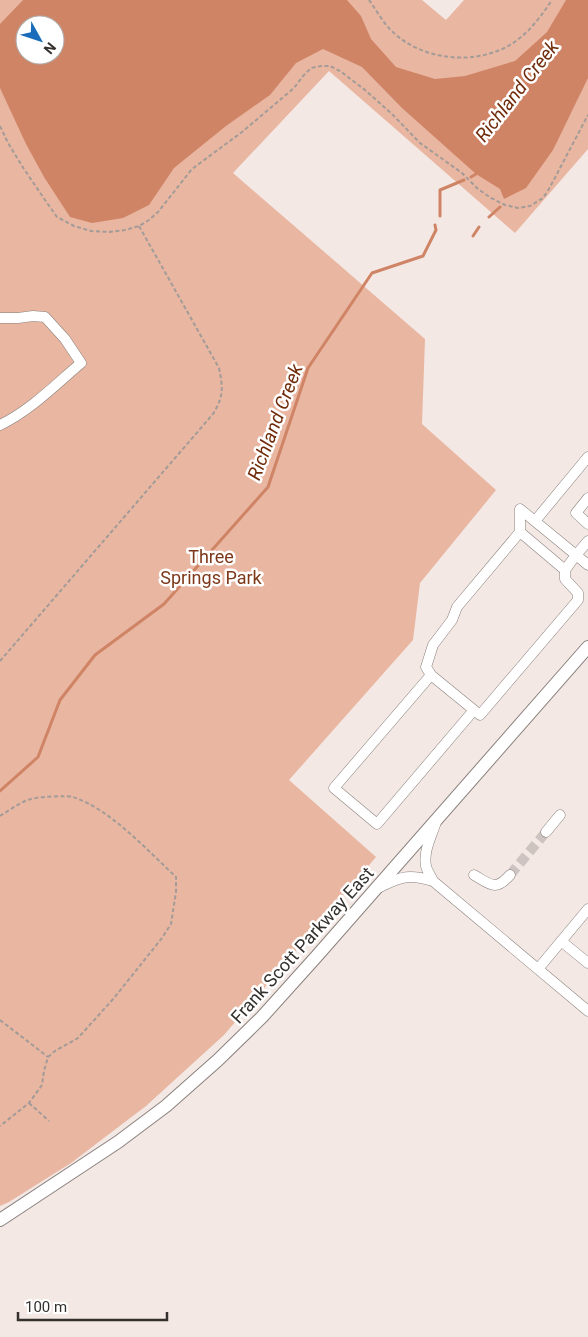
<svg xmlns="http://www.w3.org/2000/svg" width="588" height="1337" font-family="Roboto,sans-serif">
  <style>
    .green { fill: #e9b6a1; fill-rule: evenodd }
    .water { fill: #d08466; fill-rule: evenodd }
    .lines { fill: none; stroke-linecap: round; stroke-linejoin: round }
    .stream { stroke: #d08466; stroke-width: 3 }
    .minor-tunnel { stroke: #cdc3c0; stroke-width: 10; stroke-dasharray: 10 5; stroke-linecap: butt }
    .minor-casing { stroke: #8a817d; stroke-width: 11 }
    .major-casing { stroke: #8a817d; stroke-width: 14 }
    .path { stroke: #a39b98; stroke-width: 2; stroke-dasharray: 4 2.5; stroke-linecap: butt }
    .minor { stroke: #fff; stroke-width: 10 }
    .major { stroke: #fff; stroke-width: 12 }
    .labels { text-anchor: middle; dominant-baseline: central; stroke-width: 5; stroke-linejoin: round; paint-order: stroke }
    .park-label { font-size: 18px; fill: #7e3819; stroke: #fff }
    .street-label { font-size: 18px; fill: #34302e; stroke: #fff }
    .water-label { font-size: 19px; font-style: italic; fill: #712c0b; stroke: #fff }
  </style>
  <rect width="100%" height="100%" fill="#f3e8e4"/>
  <path class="green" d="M0 0H422L446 20 464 0H588V149L515 233 329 71 233 173 425 339 422 424 496 490 420 583 413 640 289 780 376 857 224 1035 146 1106 71 1163 9 1202 0 1206ZM25 25H55V55H25Z"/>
  <path class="water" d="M23 0H347L361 16 371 39 396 67 435 79 465 76 515 61 547 32 566 0H588V78L553 150 526 188 504 199 500 189 476 174 402 108 362 67 323 49 296 63 270 95 226 126 174 168 149 205 123 218 92 223 70 217 44 177 26 144 0 88V24ZM25 25H55V55H25Z"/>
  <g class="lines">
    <path class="stream" d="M471 177 476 174 478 171
      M440 216V190L464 180
      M489 217 500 207
      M473 236 479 227
      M0 791 38 757 60 700 95 655 164 604 268 487 308 368 372 273 423 256 436 230 435 225"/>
    <path class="minor-tunnel" d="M510 875 546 832"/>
    <defs>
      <path id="minor" d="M0 318H18L33 316 45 317 65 339 81 363C55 385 31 410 0 425
        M588 498 576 513 588 524
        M520 509 576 555 565 570V579L578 593V600L480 715 431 675 426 667 433 645 452 620 457 607 520 532Z
        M535 521 588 457
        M520 532 565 570
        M588 541 576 555 588 565
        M431 675 334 788 377 824 474 710
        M436 822C432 835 423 851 426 866 427 871 431 876 433 881L588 1011
        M546 832 560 815
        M474 875C490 884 495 892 510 875
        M380 887C402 876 410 874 433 881
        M561 941 588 963
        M538 969 588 909"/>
      <path id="major" d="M0 1220 118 1142 166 1106 218 1060 262 1017 316 957 588 647"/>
    </defs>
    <use href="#minor" class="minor-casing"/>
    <use href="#major" class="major-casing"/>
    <path class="path" d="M369 0C377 11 384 25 395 34 427 62 481 66 516 41 531 30 542 15 552 0
      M0 126 8 143 24 169 45 200 57 217 74 226 91 231 109 232 125 230 139 226 149 220 158 212 192 169 242 132 294 88 303 76 311 68 321 66H330L340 71 365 90 392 114 420 143 462 173 478 189 491 198 505 205 518 208 530 206 543 198 549 189 588 115
      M0 661 213 414C224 396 223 388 219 368L139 226
      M0 816C10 810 20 802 31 799 36 797 67 795 73 797 110 809 147 850 176 877V892L171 924 162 938 114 998 78 1038 55 1051 48 1057 44 1071 42 1085 29 1103 0 1126
      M0 1020 48 1057
      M29 1103 49 1121"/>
    <use href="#minor" class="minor"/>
    <use href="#major" class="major"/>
  </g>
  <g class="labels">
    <g class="park-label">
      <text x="211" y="556">Three<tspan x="211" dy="21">Springs Park</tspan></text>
    </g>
    <g class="street-label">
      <text transform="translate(302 945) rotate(-48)">Frank Scott Parkway East</text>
    </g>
    <g class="water-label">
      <text transform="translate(517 91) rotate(-52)">Richland Creek</text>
      <text transform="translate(275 422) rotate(-69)">Richland Creek</text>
    </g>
  </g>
  <g transform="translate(40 40) rotate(130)"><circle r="24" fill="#ffffff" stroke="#aeacab"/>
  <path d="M0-4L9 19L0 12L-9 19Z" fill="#1a6bb9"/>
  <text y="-8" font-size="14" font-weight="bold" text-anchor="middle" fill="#34302e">N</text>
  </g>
  <path d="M18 1312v8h149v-8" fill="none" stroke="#34302e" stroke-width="2.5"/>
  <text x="25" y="1312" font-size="15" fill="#34302e" stroke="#ffffff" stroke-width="4" paint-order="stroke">100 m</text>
</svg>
